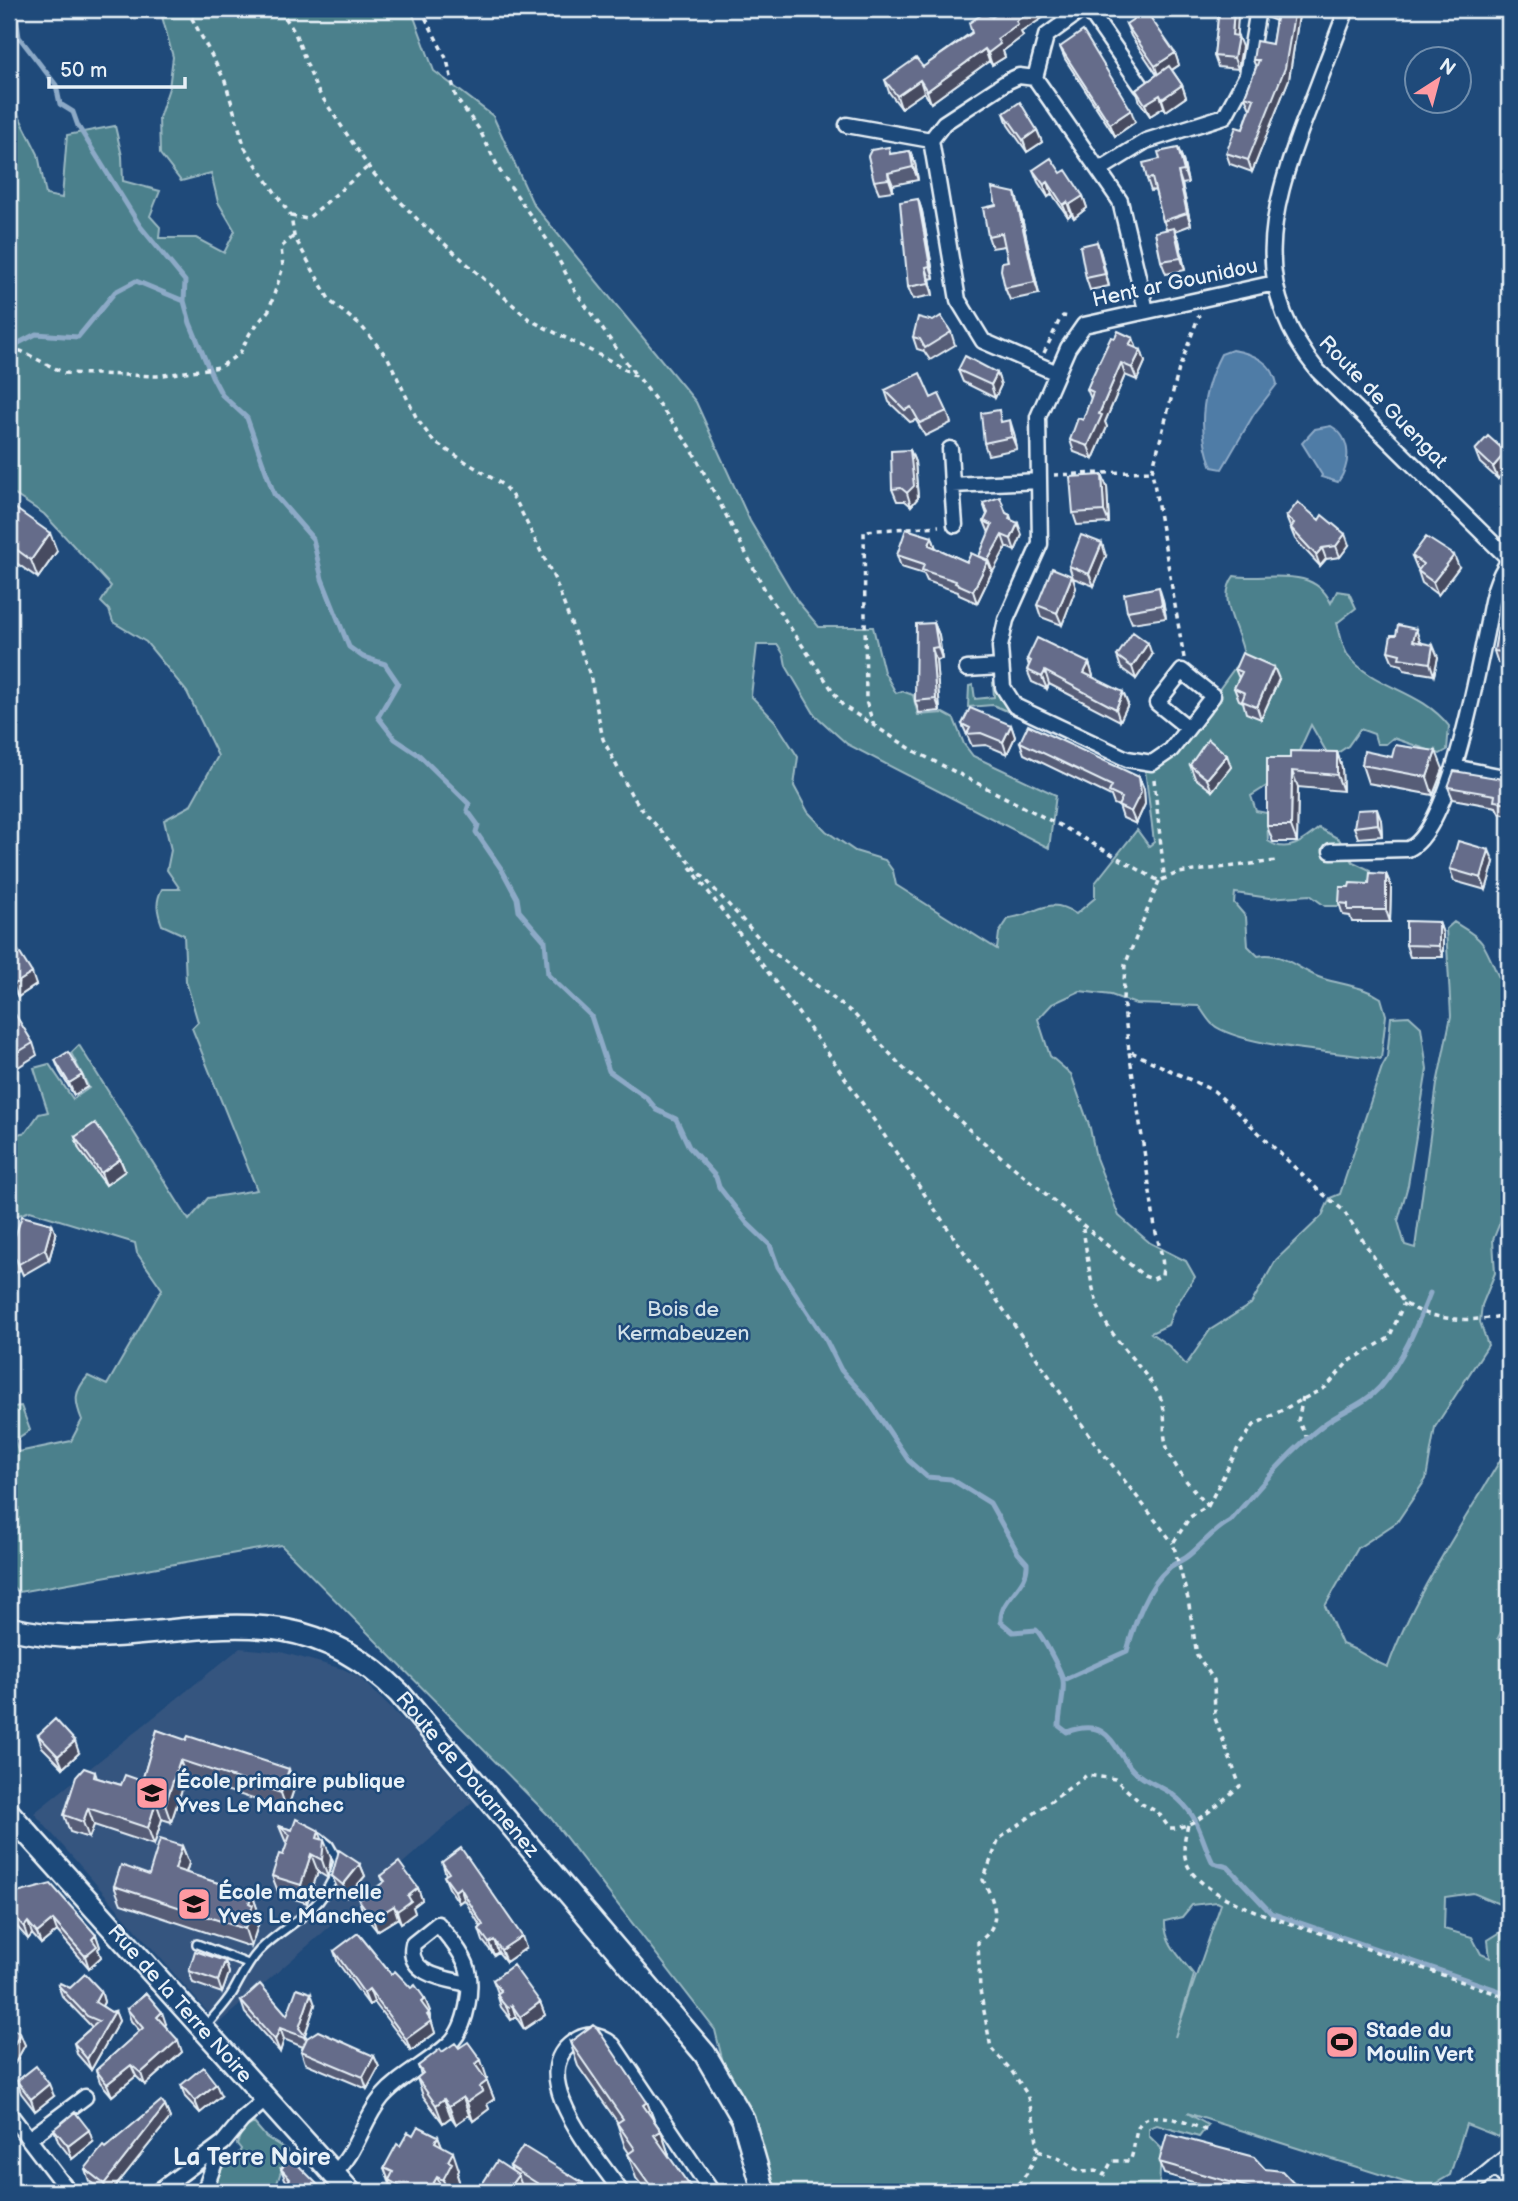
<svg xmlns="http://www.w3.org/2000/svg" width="1518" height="2201" font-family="'Balsamiq Sans',sans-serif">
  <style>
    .built { fill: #34547f }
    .green { fill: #4c808c; stroke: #9ab8c2; stroke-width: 2; fill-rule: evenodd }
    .water { fill: #507ba6; stroke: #8daac7; stroke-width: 2 }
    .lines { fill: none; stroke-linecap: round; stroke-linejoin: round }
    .stream { stroke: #8daac7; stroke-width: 5 }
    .lane-casing { stroke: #e8f1f8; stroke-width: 12 }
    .street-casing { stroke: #e8f1f8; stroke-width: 19 }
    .secondary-casing { stroke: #e8f1f8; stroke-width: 26 }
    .path { stroke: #e8f1f8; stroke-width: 3.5; stroke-dasharray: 5 5; stroke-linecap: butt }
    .lane { stroke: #1f4a7a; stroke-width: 7 }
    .street { stroke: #1f4a7a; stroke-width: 14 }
    .secondary { stroke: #1f4a7a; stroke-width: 21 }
    .wall { fill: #575d77; stroke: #e8f1f8; stroke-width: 2 }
    .shaded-wall { fill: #474c61; stroke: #e8f1f8; stroke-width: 2 }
    .building { fill: #656c8a; stroke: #e8f1f8; stroke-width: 2 }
    .labels { text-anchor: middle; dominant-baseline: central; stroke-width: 5; stroke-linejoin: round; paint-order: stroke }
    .street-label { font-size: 21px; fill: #e8f1f8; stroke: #1f4a7a }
    .park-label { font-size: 21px; fill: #d1e0e8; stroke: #1f4a7a }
    .poi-label { font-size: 21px; font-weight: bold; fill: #e8f1f8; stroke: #1f4a7a; text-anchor: start }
    .quarter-label { font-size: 24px; font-weight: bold; fill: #e8f1f8; stroke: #1f4a7a }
  </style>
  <rect width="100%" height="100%" fill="#1f4a7a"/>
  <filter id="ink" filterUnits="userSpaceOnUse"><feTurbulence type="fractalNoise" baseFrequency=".0143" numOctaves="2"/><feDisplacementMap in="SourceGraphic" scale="14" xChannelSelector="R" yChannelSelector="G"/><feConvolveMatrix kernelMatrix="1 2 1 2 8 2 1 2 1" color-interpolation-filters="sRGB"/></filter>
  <g filter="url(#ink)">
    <path class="built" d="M240 1648 281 1652 343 1669 359 1677 410 1727 473 1802 218 2024 34 1813Z"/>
    <path class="green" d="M160 9H411L434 71 493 116 533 204 696 402 750 521 798 602 819 627H873L884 672 896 693 902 691 913 695 918 715 943 713 954 719 964 744 973 756 1056 795 1049 848 847 744 815 715 786 666 784 655 778 645H757L751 696 775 721 798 757 794 786 808 812 826 831 855 851 885 860 893 871 896 885 997 949 999 933 1009 918C1038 915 1047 894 1076 914L1095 898V883L1137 830 1149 846 1154 842 1145 769 1161 766 1167 761 1244 655C1240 629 1216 600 1234 576 1267 581 1313 564 1331 603L1337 591 1349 593 1356 608 1337 623C1340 632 1342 646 1347 654 1373 689 1419 688 1449 726L1447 750 1440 754 1393 738 1386 744H1377L1374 734 1360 729 1348 746 1330 758 1311 725 1290 771 1251 796 1256 811 1267 813 1268 841C1287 855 1305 840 1319 828L1339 839 1353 862 1370 870 1369 893 1343 896 1339 906H1325L1310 895 1269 898 1235 893 1234 903 1246 917 1248 946 1258 956C1283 950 1300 972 1324 979 1345 985 1362 986 1381 998L1386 1015 1381 1059C1341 1052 1240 1047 1212 1024 1207 1019 1203 1012 1199 1006L1136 1004 1111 995 1080 991 1052 1004 1038 1019 1050 1056 1071 1074 1090 1128 1096 1158 1119 1216 1150 1243 1186 1261 1195 1277 1175 1307 1168 1325 1151 1333 1169 1346 1186 1365 1210 1330 1251 1304 1276 1260 1322 1216 1330 1198 1340 1194 1382 1067 1387 1058 1391 1017 1409 1016 1421 1027 1427 1069 1408 1185 1398 1221 1405 1245 1415 1248 1437 1084 1451 1016 1446 929 1454 922C1463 928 1476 934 1482 943 1491 955 1500 987 1509 993V1200L1493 1240 1495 1273 1482 1305 1480 1322 1488 1345 1435 1427 1426 1479 1397 1522 1358 1548 1325 1606 1342 1644C1360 1650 1371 1661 1388 1667 1415 1591 1469 1515 1509 1445V1615L1498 1638 1509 1648V1908L1473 1893 1445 1897 1444 1929 1472 1937 1481 1954 1490 1958 1488 1940 1509 1927V2108L1499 2137 1466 2124 1450 2175 1426 2189 1187 2113 1208 2125 1199 2137 1157 2125 1149 2128V2136L1161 2148 1159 2192H755L715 2030 550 1817 281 1545 19 1592 9 1584V1401L13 1407 21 1406 30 1430 15 1440 18 1452 71 1441 82 1420C74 1400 74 1392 88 1376L107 1385 162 1289 137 1253 135 1243 30 1211 10 1218 12 1230 9 1232V1136L26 1132 39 1114 48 1112 34 1068 49 1064 73 1099 89 1088 71 1053 79 1045 189 1220 208 1198 257 1190 192 1028 198 1022 186 981 184 935 162 925C157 911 155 902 162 889H180L167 870 171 850 164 820 190 806 218 756 187 692 146 642 113 622 109 610 101 602 111 586 44 514 9 491V96L38 154 46 195 62 198 67 135 115 126 122 156 123 181 160 191 150 216 160 227 159 238H196L224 253 235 231 218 202 211 173 181 181 160 154 159 118 169 88 173 57ZM1217 1902 1221 1904 1175 2037 1194 1975C1181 1958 1164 1943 1165 1921L1182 1917 1192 1905Z
      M993 683 998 685 1000 699 1014 714 993 705 968 707 969 686 973 685 975 699 994 697Z
      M254 2123 266 2137 288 2151 274 2192H211L227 2158 235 2161 241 2149 237 2144 242 2130Z"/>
    <path class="water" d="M1232 350C1252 353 1273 362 1277 384L1254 414 1222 469 1212 467C1196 428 1202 391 1221 354Z
      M1331 426C1352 438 1351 464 1338 482L1321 477 1322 475 1302 443 1315 429Z"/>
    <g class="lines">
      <path class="stream" d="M15 9 19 37 56 85 60 104 73 112 78 126 140 226 185 281 184 301 190 323 212 376 222 395 247 418 274 494 313 539 322 579 349 647 363 657 385 664 398 683 378 717 395 739 419 755 469 804 467 810 478 825 476 832 502 870 517 898 519 911 545 941 548 975 591 1016 609 1071 647 1098 657 1110 676 1119 689 1147 716 1177 719 1187 747 1223 770 1245 778 1267 826 1340 841 1370 868 1400 909 1461 927 1477 951 1479 990 1503 1018 1553 1027 1563C1029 1587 999 1598 1001 1622L1013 1632 1036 1630C1041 1633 1062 1673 1063 1680 1065 1694 1059 1712 1059 1726L1067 1732C1111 1715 1113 1751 1134 1771 1145 1782 1160 1785 1172 1794 1200 1815 1199 1835 1213 1863L1228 1867 1271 1913 1509 1994
        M9 348 36 334 78 337 115 292 136 281 184 301
        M1063 1680 1127 1651C1135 1622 1146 1588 1169 1568 1174 1563 1182 1561 1188 1556 1202 1545 1213 1530 1230 1521 1259 1488 1287 1453 1323 1425 1341 1411 1364 1405 1380 1387 1403 1360 1417 1326 1430 1293"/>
      <defs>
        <path id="lane" d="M197 1944 248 1964
          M206 2026C215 2015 226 2004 233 1992 241 1978 247 1964 259 1951 291 1918 326 1914 338 1861L329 1845 319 1837"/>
        <path id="street" d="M1088 9 1142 87
          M1347 9C1332 47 1318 86 1303 124 1269 215 1251 289 1318 371L1509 559
          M1035 78 1046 36 1083 9
          M847 125 931 140
          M1099 170 1146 141 1225 116 1247 75 1258 9
          M1057 373 983 341 958 300 931 140 944 123 1008 81 1019 76 1035 78 1120 201 1146 310
          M950 449 952 485
          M955 525 952 485 1039 481
          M967 669 1000 667
          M1188 728 1157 703 1182 671 1213 696 1171 750 1152 763 1127 759 1015 706 1003 687 1000 647 1006 620 1040 544 1038 417 1068 348 1084 325 1275 283
          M1454 767 1509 778
          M1331 851 1408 849C1448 834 1476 679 1485 637 1491 610 1492 583 1509 561
          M9 2113 69 2192
          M29 2139 85 2097
          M1495 2166 1509 2182
          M334 2173C357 2153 362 2121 382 2097 401 2075 428 2064 449 2044 467 2028 474 1985 466 1964 460 1949 448 1937 438 1924L413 1944C406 1975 447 1979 468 1984
          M157 2192 223 2143 242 2120 265 2100
          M204 2192 215 2162 213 2151
          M621 2192C598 2157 519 2071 578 2039 591 2032 602 2036 613 2045L712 2192
          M1464 2192 1509 2155"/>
        <g id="secondary">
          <path id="s1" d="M9 1628C152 1664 275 1568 399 1693L705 2054 743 2119 764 2192"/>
          <path id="s2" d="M9 1813 350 2192"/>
        </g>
      </defs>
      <use href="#lane" class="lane-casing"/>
      <use href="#street" class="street-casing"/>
      <use href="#secondary" class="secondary-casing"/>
      <path class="path" d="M187 9 225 81 245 148 291 216 294 236 330 301 362 327 388 358 417 419 434 442 503 485 516 501 555 580 590 675 603 739 631 794 644 812 770 950 854 1014 902 1067 975 1135 1144 1276 1153 1279 1162 1275C1165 1259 1158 1244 1155 1228 1147 1169 1138 1110 1129 1051
        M280 9 295 33 316 88 372 172 419 221 530 320 613 362 639 378 690 446 765 590 843 706 916 752 1065 828 1159 881 1178 873 1276 861
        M421 9 447 60 456 98 479 129 500 171 552 247 575 291 637 377
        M291 216 307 219 370 165
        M9 351H21L64 373 157 376 220 367 240 353 250 333 269 310 283 267 281 247 294 236
        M1044 353 1060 319 1063 316 1069 317
        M1054 475 1152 471
        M1184 658 1152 471 1179 369 1199 315
        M874 726 866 701 864 531 939 526
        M1154 779 1164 875
        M690 867 830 1056 1092 1439 1173 1543
        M1159 881 1125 965 1123 999 1129 1051 1214 1091 1234 1109 1318 1190 1343 1210 1404 1303C1433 1322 1476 1323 1509 1314
        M1303 1397 1298 1421 1306 1436
        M1208 1506 1239 1446 1254 1425 1326 1387 1348 1362 1389 1338 1404 1303
        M1188 1825C1183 1842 1181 1860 1194 1875 1222 1906 1297 1925 1336 1938 1394 1958 1451 1978 1509 1998
        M1038 2151 1060 2159 1080 2172 1096 2171 1104 2175 1112 2161H1130C1135 2150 1134 2133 1140 2124 1154 2106 1193 2126 1208 2131
        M1351 2181 1355 2192
        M1011 2192 1028 2172 1038 2151 1035 2126 1027 2094 1011 2070 991 2048 980 1990 978 1942C1003 1925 996 1904 983 1880L999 1839 1087 1775 1115 1779 1142 1804 1158 1812 1169 1828C1194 1830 1222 1800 1240 1786L1215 1718 1214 1680 1197 1655 1188 1599 1173 1543 1190 1517 1208 1506C1192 1488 1169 1464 1165 1439 1163 1425 1167 1411 1160 1397 1145 1369 1118 1346 1103 1318 1090 1291 1088 1258 1083 1229"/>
      <use href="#lane" class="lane"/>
      <use href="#street" class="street"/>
      <use href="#secondary" class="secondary"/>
    </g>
    <path class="wall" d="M1004 9H1056L1021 32 1023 36 1003 51 1005 57 992 65 989 61 931 103 924 92 901 108 889 92 885 80 923 67Z
      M1219 9H1250L1247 16 1238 15 1236 36 1242 47 1238 69 1218 67 1214 56Z
      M1263 9H1300L1289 79 1252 172 1230 164 1226 153 1243 129 1250 108 1249 107 1245 96 1256 67 1253 60 1272 44 1276 21 1266 17Z
      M1126 24 1175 53 1179 65 1172 70 1182 85 1186 97 1166 111 1164 107 1150 116 1140 102 1136 90 1157 75 1131 36Z
      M1060 47 1135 122 1115 136 1065 59Z
      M1004 113 1037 130 1042 142 1027 152 1008 125Z
      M1178 148 1183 160 1188 183 1182 184 1191 225 1175 231 1179 240 1185 270 1166 274 1161 261 1166 229 1155 190 1151 191 1147 179 1160 159Z
      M910 151 915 163 918 180 893 185V191L879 193 874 181 891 154Z
      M1033 170 1061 173 1083 196 1087 208 1074 218 1071 214 1068 217 1052 194 1048 197 1038 182Z
      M1015 193 1019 205 1039 294 1010 300 1005 288 1008 261 1005 246 992 248 988 236 996 205Z
      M918 199 922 211 934 278 930 279 933 295 913 299 908 287Z
      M1097 242 1101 254 1109 286 1090 290 1086 278Z
      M951 332 955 345 930 360 924 351 917 349 913 337Z
      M1115 338H1133L1137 349 1141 350 1145 362 1137 380 1125 375 1105 422 1107 427 1093 459 1074 452 1070 440 1083 420 1091 399 1087 389Z
      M958 370 997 373 1001 385 995 398 963 382Z
      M885 390 931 398 947 411 951 423 925 436 916 420 910 422 889 402Z
      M1014 433 1017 449 988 455 984 443Z
      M910 450 915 462 918 498 911 506 905 501H897L892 489Z
      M1475 450 1506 452 1509 461V465L1498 479 1480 463Z
      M1107 487 1109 523 1077 525 1073 513Z
      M983 503 1010 515 1012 521 1022 535 1015 551 1006 547 992 572 977 603 959 595 958 592 927 581 924 574 901 567 897 555 932 537 936 548 967 562 980 557 989 533 984 521 987 515Z
      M9 504 57 551 38 578 9 558Z
      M1286 517 1349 545 1340 557 1326 559 1320 566 1295 539Z
      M1106 556 1094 586 1073 578 1069 566Z
      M1412 556 1459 567 1438 595 1422 583 1418 571 1419 570 1417 568Z
      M1072 576 1076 588 1062 625 1041 617 1037 605Z
      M1163 600 1166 618 1132 623 1127 611Z
      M934 623 939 635 942 659 936 660 940 711 919 713 915 701Z
      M1509 630V665L1498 663 1494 651Z
      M1420 641 1438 657 1434 675 1404 670 1402 665 1393 663 1388 651Z
      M1152 655 1136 679 1121 668 1117 656Z
      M1027 659 1089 663 1093 676 1092 677 1128 704 1120 721 1049 684 1047 689 1032 682 1027 670 1029 666Z
      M1235 669 1279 679 1261 719 1246 713 1243 702 1239 700 1234 688 1239 678Z
      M962 724 1011 725 1015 737 1007 754 986 745 972 746Z
      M1020 742 1139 777 1144 789 1145 804 1136 824 1123 818 1119 806 1114 804 1111 796 1024 754Z
      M1337 752 1342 768 1343 791 1298 787 1297 842H1273L1267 826 1290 758Z
      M1190 765 1231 767 1212 791 1195 778Z
      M1362 765 1443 769 1433 795 1368 783Z
      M1509 780V815L1499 813 1496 807 1453 799 1448 787Z
      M1381 820 1382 836 1358 838 1354 827Z
      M1494 862 1486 890 1454 881 1450 869Z
      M1386 874 1391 886 1390 922H1352L1350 916 1343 915 1339 903 1349 887 1369 884Z
      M1439 922 1443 934V957H1410L1406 945Z
      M9 947 36 985 18 997 9 982Z
      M9 1018 33 1043 37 1055 18 1067 9 1052Z
      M55 1060 87 1087 74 1095 60 1072Z
      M75 1137 120 1159 125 1171 106 1185 79 1149Z
      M52 1224 56 1235 49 1260 23 1275 9 1242Z
      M157 1730 295 1786 287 1810 186 1777 171 1822 162 1819 154 1845 94 1825 89 1838 70 1832 64 1815 95 1772 97 1778 121 1785 142 1781Z
      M38 1735 79 1753 63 1768 42 1747Z
      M279 1826 322 1839 331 1858 328 1878 318 1872 307 1903 279 1894 272 1876 283 1855 287 1845Z
      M182 1846 189 1863 186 1873 252 1894 258 1911 257 1915 259 1922 251 1947 121 1904 114 1886 149 1875Z
      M442 1862 526 1948 506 1962 498 1952 494 1955 483 1941 479 1929 481 1927 464 1899 459 1903 449 1888 444 1876 446 1875Z
      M360 1864 365 1876 347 1897 337 1888 332 1876Z
      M381 1876 418 1888 422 1900 413 1907 415 1913 407 1919 401 1923 398 1918 377 1931 363 1913 359 1900 384 1883Z
      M9 1895 96 1935 100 1947 98 1949 101 1957 89 1968 57 1931 41 1944 32 1934 28 1939 12 1921 9 1911Z
      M334 1951 391 1974 425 1999 435 2033 411 2051 374 2002 369 2005 338 1963Z
      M225 1961 229 1973 222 1993 193 1983 189 1971Z
      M493 1980 540 2002 545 2015 524 2029 516 2017 511 2020 501 2007 497 1994 498 1993Z
      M58 1985 70 1988 101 1991 104 2002 102 2006 111 2012 115 2011 119 2021 91 2070 77 2054 74 2043 92 2027 62 1996Z
      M241 2001 287 2015 315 2005 305 2035 307 2038 374 2056 379 2067 367 2089 305 2063 301 2051 303 2047 284 2039 280 2052 245 2013Z
      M127 2009 166 2024 165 2026 182 2052 145 2085 136 2076 112 2096 100 2082 96 2070 140 2031 131 2021Z
      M9 2027 25 2045 15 2063 9 2060Z
      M570 2042 647 2102 655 2122 661 2131 669 2155 668 2156 694 2192H647L636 2178 628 2154 629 2153 625 2147 617 2123H618L578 2066Z
      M459 2048 487 2078 486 2079 494 2099 487 2104 489 2109 473 2121 469 2115 456 2124 451 2117 443 2123 423 2096 417 2078 421 2075 418 2066 442 2052Z
      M17 2081 54 2096 35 2111 21 2093Z
      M181 2085 221 2096 200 2113 185 2097Z
      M165 2106 170 2118 111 2192H104L89 2181 85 2169 105 2148Z
      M54 2129 93 2142 72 2159 58 2141Z
      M413 2135 438 2136 442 2146 459 2170 457 2175 459 2181 453 2192H393L384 2168 400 2146Z
      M1159 2162 1265 2169 1302 2192H1229L1164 2174Z
      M510 2166 583 2183 586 2192H477L512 2171Z
      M281 2169 325 2192H287L284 2185 287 2182 285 2179Z"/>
    <path class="shaded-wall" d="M1034 9H1056L1021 32 1023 36 1003 51 1005 57 992 65 988 53 997 39 1016 21Z
      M1159 9H1173L1162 16Z
      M1234 9H1236L1238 15 1236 47 1232 35Z
      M1245 9H1250L1247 16Z
      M1295 9H1300L1289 79 1252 172 1248 160Z
      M1238 36 1242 47 1238 69 1234 58Z
      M985 49 989 61 931 103 927 91Z
      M1175 53 1179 65 1159 78 1155 66Z
      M920 80 924 92 901 108 897 96Z
      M1182 85 1186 97 1166 111 1162 99Z
      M1160 95 1164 107 1150 116 1145 104Z
      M1131 110 1135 122 1115 136 1110 124Z
      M1037 130 1042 142 1027 152 1023 140Z
      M1178 148 1183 160 1188 183 1184 171Z
      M910 151 915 163 918 180 913 167Z
      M1178 172 1182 184 1191 225 1187 213Z
      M888 173 893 185V191L889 179Z
      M1048 182 1052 194 1048 197 1044 185Z
      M1015 193 1019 205 1039 294 1035 282Z
      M1083 196 1087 208 1074 218 1069 205Z
      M918 199 922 211 934 278 930 266Z
      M1067 202 1071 214 1068 217 1063 205Z
      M1174 228 1179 240 1185 270 1181 258Z
      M1097 242 1101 254 1109 286 1105 274Z
      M926 267 930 279 933 295 929 283Z
      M1133 338 1137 350 1129 345Z
      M1141 350 1145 362 1137 380 1132 368Z
      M1121 363 1125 375 1105 422 1107 427 1093 459 1088 446 1099 414Z
      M997 373 1001 385 995 398 991 385Z
      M1010 420 1014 433 1017 449 1012 437Z
      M910 450 915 462 918 498 911 506 907 493Z
      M1506 452 1509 461V465L1498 479 1493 467Z
      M1102 475 1107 487 1109 523 1104 511Z
      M1018 523 1022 535 1015 551 1011 539Z
      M50 533 57 551 38 578 31 560Z
      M1345 534 1349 545 1340 557 1336 546Z
      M1002 535 1006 547 993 572 988 560Z
      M932 537 936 549 929 545Z
      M1102 543 1106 556 1094 586 1089 574Z
      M1322 548 1326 559 1320 566 1316 555Z
      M1454 555 1459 567 1438 595 1433 582Z
      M988 561 992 572 977 603 973 591Z
      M1072 576 1076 588 1062 625 1057 613Z
      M1159 587 1163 600 1166 618 1162 605Z
      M934 623 939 635 942 659 938 647Z
      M1416 629 1420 641 1418 653 1413 641Z
      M1148 643 1152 655 1136 679 1132 667Z
      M1433 645 1438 657 1434 675 1430 663Z
      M932 648 936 660 940 711 936 699Z
      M1089 663 1093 676 1089 685 1084 673Z
      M1274 667 1279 679 1261 719 1257 707Z
      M1045 671 1049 684 1047 689 1042 677Z
      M1123 692 1128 704 1120 721 1116 709Z
      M1011 725 1015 737 1007 754 1003 742Z
      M1436 751 1443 769 1433 795 1427 777Z
      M1337 752 1342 768 1343 791 1337 775Z
      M1227 755 1231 767 1212 791 1207 779Z
      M1292 771 1298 787 1297 842 1291 826Z
      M1139 777 1144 789 1145 804 1136 824 1131 812Z
      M1377 809 1381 820 1382 836 1378 824Z
      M1489 850 1494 862 1486 890 1481 878Z
      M1386 874 1391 886 1390 922 1386 910Z
      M1439 922 1443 934V957L1439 946Z
      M32 973 36 985 18 997 13 985Z
      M82 1075 87 1087 74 1095 69 1083Z
      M120 1159 125 1171 106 1185 101 1173Z
      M52 1224 56 1235 49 1260 45 1249Z
      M16 1259 20 1270 9 1277V1263Z
      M10 1710 14 1722 9 1730V1712Z
      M75 1741 79 1753 63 1768 58 1756Z
      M180 1760 186 1777 171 1822 165 1805Z
      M289 1769 295 1786 287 1810 281 1793Z
      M156 1802 162 1819 154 1845 148 1828Z
      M88 1808 94 1825 89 1838 83 1822Z
      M319 1831 324 1844V1840L331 1858 328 1878 322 1860 317 1838Z
      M182 1846 189 1863 181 1887 175 1869Z
      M311 1854 318 1872 307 1903 301 1885Z
      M360 1864 365 1876 347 1897 343 1885Z
      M460 1887 464 1899 459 1903 455 1891Z
      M418 1888 422 1900 413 1907 415 1913 401 1923 397 1911 408 1896Z
      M252 1894 258 1911 257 1915 259 1922 251 1947 245 1929 249 1903Z
      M394 1906 398 1918 377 1931 373 1919Z
      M53 1920 57 1931 41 1944 37 1933Z
      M28 1922 32 1934 28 1939 24 1927Z
      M96 1935 100 1947 98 1949 101 1957 89 1968 85 1956 92 1939Z
      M522 1936 526 1948 506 1962 501 1950Z
      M494 1940 498 1952 494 1955 489 1943Z
      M9 1961 14 1976 9 1987Z
      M225 1961 229 1973 222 1993 218 1981Z
      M369 1989 374 2002 369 2005 364 1993Z
      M101 1991 104 2002 98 2013 95 2002Z
      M311 1993 315 2005 304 2037 299 2028Z
      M425 1999 430 2011 425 2015 421 2002Z
      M540 2002 545 2015 524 2029 520 2017Z
      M512 2005 516 2017 511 2020 507 2008Z
      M115 2011 119 2021 91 2070 87 2059Z
      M162 2012 166 2024 161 2029 157 2017Z
      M429 2013 435 2033 411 2051 406 2039Z
      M280 2028 284 2039 280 2052 275 2040Z
      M20 2033 25 2045 15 2063 11 2051Z
      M178 2040 182 2052 145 2085 141 2073Z
      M374 2056 379 2067 367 2089 363 2077Z
      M481 2060 487 2078 482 2082 475 2064Z
      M131 2065 136 2076 112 2096 107 2084Z
      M487 2081 494 2099 487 2104 489 2109 473 2121 467 2102 479 2087Z
      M49 2084 54 2096 35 2111 31 2099Z
      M216 2084 221 2096 200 2113 195 2101Z
      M463 2097 469 2115 456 2124 449 2106Z
      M444 2099 451 2117 443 2123 436 2105Z
      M647 2102 656 2126 643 2105Z
      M165 2106 170 2118 111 2192H107L104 2184Z
      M89 2130 93 2142 72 2159 68 2146Z
      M661 2131 669 2155 663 2159 654 2135Z
      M438 2136 445 2154 435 2142Z
      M453 2152 459 2170 457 2175 459 2181 453 2192H448L443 2180 448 2161Z
      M518 2175 524 2192H506Z
      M437 2177 443 2192H429V2191Z
      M583 2183 586 2192H577Z"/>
    <path class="building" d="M1004 9H1034L1016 21 1018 24 997 39 1000 44 988 53 985 49 927 91 920 80 897 96 885 80 916 58 923 67 972 33 969 23 984 13 992 17Z
      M1219 9H1234L1232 35 1238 36 1234 58 1214 56Z
      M1270 9H1295L1285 68 1248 160 1226 153 1236 127 1243 129 1254 99 1245 96 1259 60H1253L1256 41 1272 44 1277 12Z
      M1146 11 1175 53 1155 66 1126 24Z
      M1083 31 1131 110 1110 124 1060 47Z
      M1169 66 1182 85 1162 99 1160 95 1145 104 1136 90Z
      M1020 102 1037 130 1023 140 1004 113Z
      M889 147 890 154 910 151 913 167 888 173 889 179 874 181 868 156 871 150Z
      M1178 148 1184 171 1178 172 1187 213 1163 221 1152 178 1147 179 1143 163 1160 159 1158 152Z
      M1051 158 1061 173 1066 170 1083 196 1069 205 1067 202 1063 205 1048 182 1044 185 1033 170Z
      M992 188 1015 193 1035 282 1005 288 1001 270 1002 262 1008 261 1002 233 988 236 983 208 996 205Z
      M918 199 930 266 926 267 929 283 908 287 900 202Z
      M1174 228 1181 258 1161 261 1155 232Z
      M1097 242 1105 274 1086 278 1080 246Z
      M941 316 951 332 925 348 920 339 913 337 918 317 933 321Z
      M1118 331 1133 338 1129 345 1141 350 1132 368 1121 363 1099 414 1102 415 1088 446 1070 440 1078 418 1083 420 1093 392 1087 389 1092 377 1111 337 1115 338Z
      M965 356 997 373 991 385 958 370Z
      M920 373 931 398 939 394 947 411 920 423 911 407 905 410 885 390Z
      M999 410 1001 422 1010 420 1012 437 984 443 981 413Z
      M1488 436 1506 452 1493 467 1475 450Z
      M910 450 914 486 907 493 901 488 892 489 891 451Z
      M1102 475 1104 511 1073 513 1070 477Z
      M1000 497 1006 513 1010 515 1009 519 1018 523 1011 539 1002 535 988 560 979 556 992 525 984 521 988 513 983 503Z
      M1298 502 1319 520 1322 515 1345 534 1336 546 1322 548 1316 555 1291 528 1294 523 1286 517Z
      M9 504 50 533 31 560 9 544Z
      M906 529 932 537 929 545 967 562 971 553 988 561 973 591 955 583 956 581 922 570 924 564 897 555Z
      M1081 535 1102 543 1089 574 1069 566Z
      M1426 537 1454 555 1433 582 1418 571 1423 564 1412 556Z
      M1052 568 1072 576 1057 613 1037 605Z
      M1159 587 1162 605 1127 611 1124 594Z
      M934 623 938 647 932 648 936 699 915 701 916 624Z
      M1398 625 1416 629 1413 641 1433 645 1430 663 1399 658 1400 654 1388 651 1391 635H1396Z
      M1498 628 1509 630V653L1494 651Z
      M1133 632 1148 643 1132 667 1117 656Z
      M1037 638 1089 663 1084 673 1123 692 1116 709 1045 671 1042 677 1027 670 1031 661 1027 659Z
      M1242 653 1274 667 1257 707 1242 701 1245 693 1234 688 1242 672 1235 669Z
      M970 708 1011 725 1003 742 981 733 967 734 970 728 962 724Z
      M1028 725 1139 777 1141 792 1131 812 1118 806 1122 798 1109 792 1112 786 1020 742Z
      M1208 739 1227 755 1207 779 1190 765Z
      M1395 745 1436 751 1427 777 1362 765 1364 751 1392 757Z
      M1290 751 1337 752V775L1292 771 1291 826H1267V758H1290Z
      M1454 771 1509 780V803L1494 801 1495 795 1448 787Z
      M1377 809 1378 824 1354 827 1357 810Z
      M1458 841 1489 850 1481 878 1450 869Z
      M1370 873 1386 874V910H1348V904L1339 903 1340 887H1349L1350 883 1369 884Z
      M1406 921 1439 922V946L1406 945Z
      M14 944 32 973 13 985 9 977V947Z
      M15 1014 33 1043 13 1055 9 1047V1018Z
      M68 1052 82 1075 69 1083 55 1060Z
      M95 1123 120 1159 101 1173 75 1137Z
      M22 1216 52 1224 45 1249 19 1264 16 1259 9 1263V1242L14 1239Z
      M55 1719 75 1741 58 1756 38 1735Z
      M157 1730 186 1740 188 1736 289 1769 281 1793 180 1760 165 1805 156 1802 148 1828 88 1808 83 1822 64 1815 76 1777 84 1768 95 1772 94 1777 121 1785 125 1775 142 1781Z
      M296 1819 316 1829 319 1831 317 1838 324 1840 322 1860 311 1854 301 1885 272 1876 279 1854 283 1855 290 1835 279 1826 292 1830Z
      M160 1839 182 1846 175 1869 252 1894 249 1903 253 1905 245 1929 114 1886 121 1865 149 1875Z
      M461 1848 522 1936 501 1950 494 1940 489 1943 479 1929 483 1925 460 1887 455 1891 444 1876 449 1873 442 1862Z
      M339 1850 360 1864 343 1885 332 1876Z
      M399 1862 418 1888 408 1896 411 1901 403 1907 397 1911 394 1906 373 1919 359 1900 385 1881 381 1876Z
      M51 1884 96 1935 92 1939 97 1946 85 1956 53 1920 37 1933 28 1922 24 1927 9 1910V1895Z
      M358 1933 391 1974 395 1971 411 1988 415 1985 425 1999 421 2002 429 2013 427 2015 431 2021 406 2039 369 1989 364 1993 334 1951Z
      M195 1951 225 1961 218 1981 189 1971Z
      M513 1965 540 2002 520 2017 512 2005 507 2008 502 2002 497 1994 501 1991 493 1980Z
      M85 1974 101 1991 95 2002 111 2012 115 2011 87 2059 74 2043 99 2021 87 2016 58 1985 60 1983 70 1988Z
      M260 1984 287 2015 297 1988 311 1993 299 2028 307 2038 318 2031 374 2056 363 2077 301 2051 307 2038 280 2028 275 2040 241 2001Z
      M146 1993 162 2012 157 2017 178 2040 141 2073 131 2065 107 2084 96 2070 143 2028 127 2009Z
      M593 2025 597 2028 647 2102 643 2105 661 2131 654 2135 694 2192H655L628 2154 635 2149 617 2123 623 2119 570 2042Z
      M9 2027 20 2033 11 2051 9 2050Z
      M468 2042 481 2060 475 2064 487 2081 479 2087 483 2091 467 2102 463 2097 449 2106 444 2099 436 2105 417 2078 423 2073 418 2066 440 2049 442 2052 455 2043 459 2048Z
      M36 2066 49 2084 31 2099 17 2081Z
      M203 2067 216 2084 195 2101 181 2085Z
      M161 2101 165 2106 104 2184 85 2169 103 2146 105 2148Z
      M75 2112 89 2130 68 2146 54 2129Z
      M418 2126 438 2136 435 2142 453 2152 448 2161 452 2163 443 2180 437 2177 429 2191 422 2187 419 2192H410L389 2180 393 2172 384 2168 397 2144 400 2146 408 2132 413 2135Z
      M1167 2134 1254 2157 1265 2169 1282 2171 1302 2192H1261L1258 2190 1159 2162Z
      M523 2146 583 2183 577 2192H551L510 2166Z
      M291 2158 325 2192H292L284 2185 290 2179 281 2169Z
      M497 2161 518 2175 506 2192H477Z
      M21 2187 32 2192H18Z
      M1131 2187 1136 2192H1125Z"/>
  </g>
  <defs>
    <symbol id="school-square" viewBox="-11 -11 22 22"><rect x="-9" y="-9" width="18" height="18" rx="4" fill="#ff9aa2" stroke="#1f4a7a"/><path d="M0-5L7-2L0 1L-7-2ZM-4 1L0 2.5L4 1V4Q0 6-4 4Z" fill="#111"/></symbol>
    <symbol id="stadium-square" viewBox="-11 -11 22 22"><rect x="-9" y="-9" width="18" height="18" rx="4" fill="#ff9aa2" stroke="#1f4a7a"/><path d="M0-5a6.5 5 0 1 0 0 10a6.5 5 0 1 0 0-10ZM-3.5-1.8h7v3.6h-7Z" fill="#111"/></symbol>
  </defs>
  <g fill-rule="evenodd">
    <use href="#school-square" x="133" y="1774" width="38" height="38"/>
    <use href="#school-square" x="175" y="1885" width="38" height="38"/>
    <use href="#stadium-square" x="1323" y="2023" width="38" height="38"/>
  </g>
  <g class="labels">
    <g class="street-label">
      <text transform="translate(1175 283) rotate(-12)">Hent ar Gounidou</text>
      <text transform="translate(1383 402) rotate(46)">Route de Guengat</text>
      <text stroke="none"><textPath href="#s1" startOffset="516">Route de Douarnenez</textPath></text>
      <text stroke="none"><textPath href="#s2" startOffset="256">Rue de la Terre Noire</textPath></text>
    </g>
    <g class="park-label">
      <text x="683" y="1309">Bois de<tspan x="683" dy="24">Kermabeuzen</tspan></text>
    </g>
    <g class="poi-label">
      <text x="176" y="1781">École primaire publique<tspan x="176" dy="24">Yves Le Manchec</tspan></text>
      <text x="218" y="1892">École maternelle<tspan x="218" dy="24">Yves Le Manchec</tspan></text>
      <text x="1366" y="2030">Stade du<tspan x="1366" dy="24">Moulin Vert</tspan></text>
    </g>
    <g class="quarter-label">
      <text x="252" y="2157">La Terre Noire</text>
    </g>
  </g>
  <rect width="1518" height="2201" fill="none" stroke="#1f4a7a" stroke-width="35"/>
  <rect x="18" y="18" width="1483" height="2166" fill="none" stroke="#e8f1f8" stroke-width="2.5" filter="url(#ink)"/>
  <g transform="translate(1438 80) rotate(36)"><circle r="33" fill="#1f4a7a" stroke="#6f8dac" stroke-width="2"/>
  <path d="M0-5L12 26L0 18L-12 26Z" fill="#ff9aa2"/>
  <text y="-10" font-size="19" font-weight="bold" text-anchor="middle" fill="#e8f1f8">N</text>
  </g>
  <path d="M49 77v10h136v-10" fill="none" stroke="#e8f1f8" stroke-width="3.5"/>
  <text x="60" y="77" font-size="21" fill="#e8f1f8" stroke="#1f4a7a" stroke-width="5" paint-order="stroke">50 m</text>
</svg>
